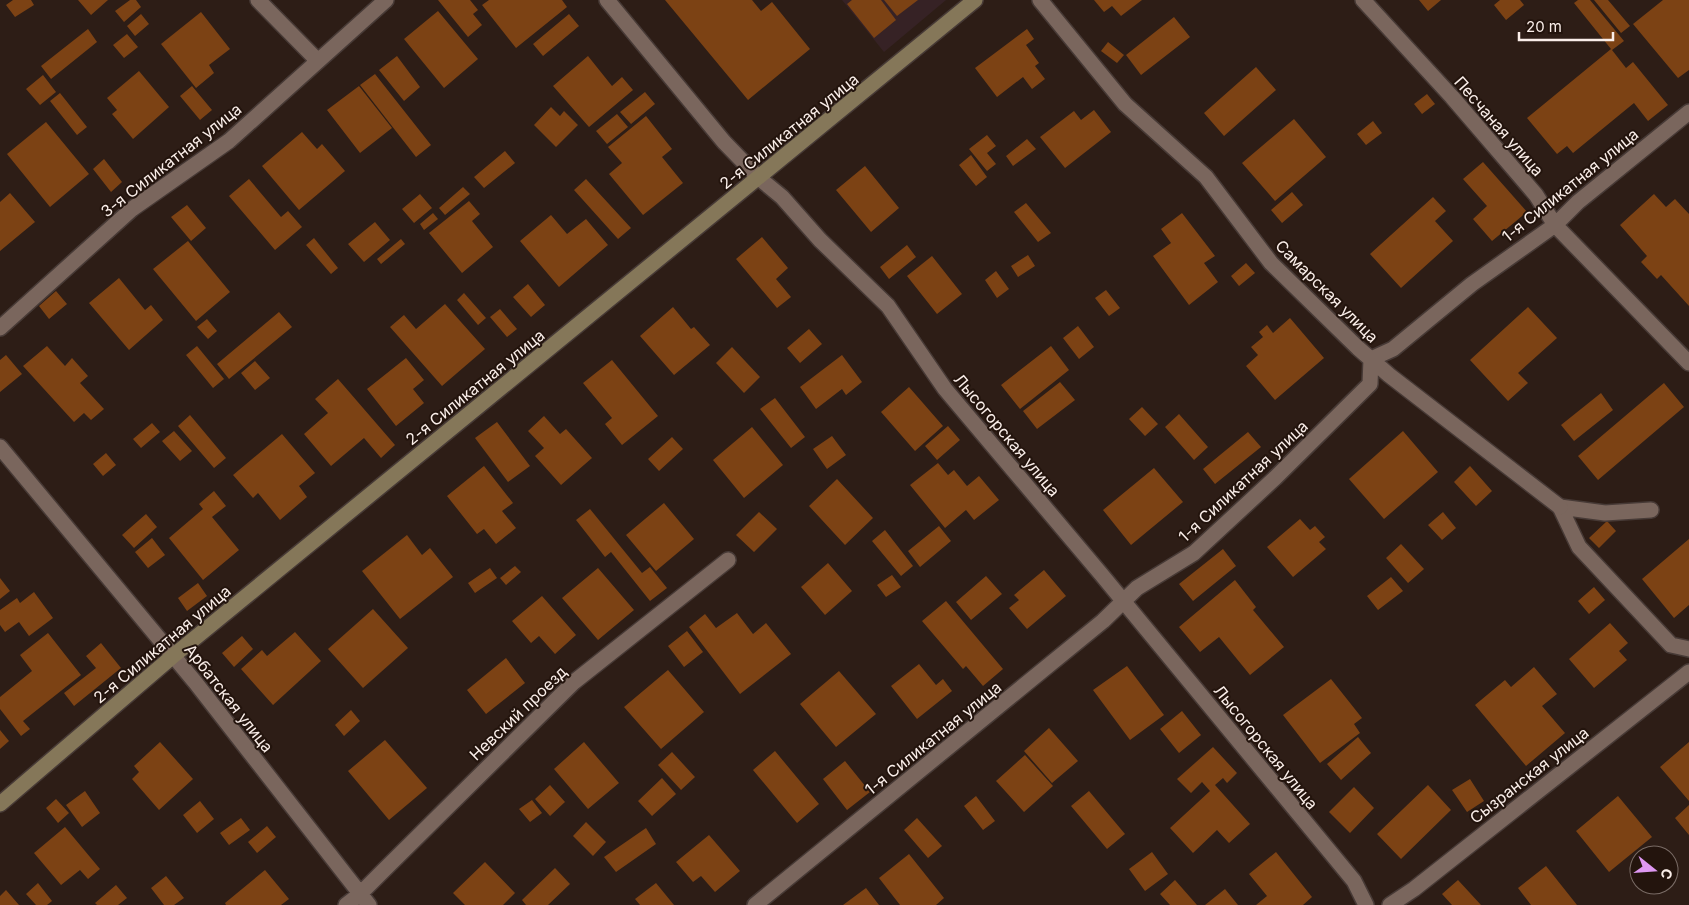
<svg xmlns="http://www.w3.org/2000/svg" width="1689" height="905" font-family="Inter,sans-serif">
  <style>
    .commercial { fill: #362225 }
    .building { fill: #7c4214 }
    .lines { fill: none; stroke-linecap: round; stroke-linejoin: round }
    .lane-casing { stroke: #473a36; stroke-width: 18 }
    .street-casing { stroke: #473a36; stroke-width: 18 }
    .secondary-casing { stroke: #473a36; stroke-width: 18 }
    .lane { stroke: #7a665d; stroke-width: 15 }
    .street { stroke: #7a665d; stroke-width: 15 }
    .secondary { stroke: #857759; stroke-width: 15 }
    .labels { text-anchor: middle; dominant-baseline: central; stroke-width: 4; stroke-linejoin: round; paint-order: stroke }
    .street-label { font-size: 16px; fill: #faeee9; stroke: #23140d }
  </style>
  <rect width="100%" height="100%" fill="#2d1d16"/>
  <path class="commercial" d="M842 0H946L884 52Z"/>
  <path class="building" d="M13 0H31L34 5 15 17 6 5Z
    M78 0H108L91 15Z
    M130 0H136L141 7 124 22 115 11Z
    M438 0H470L478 10 473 14 482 25 468 37Z
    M489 0H562L567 7 516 48 482 5Z
    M665 0H752L761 11 772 2 810 49 748 100Z
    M852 0H881L896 20 874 38 847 4Z
    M884 0H918L897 16Z
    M1094 0H1142L1121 16 1112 6 1104 12Z
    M1419 0H1441L1428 11Z
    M1500 0H1520L1524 5 1506 20 1494 5Z
    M1578 0H1590L1624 41 1612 50 1626 68 1633 62 1668 105 1648 121 1634 103 1573 153 1567 146 1557 154 1527 118 1611 49 1574 3Z
    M1594 0H1608L1630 26 1621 33Z
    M1663 0H1689V70L1678 78 1633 24Z
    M438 11 478 59 444 88 404 39Z
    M201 12 230 49 209 65 214 73 196 88 161 44Z
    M141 14 149 24 135 36 127 26Z
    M569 14 579 26 543 56 533 44Z
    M1174 17 1190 37 1141 75 1126 55Z
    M88 29 97 42 51 79 41 66Z
    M1027 29 1034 39 1026 45 1039 63 1035 66 1045 79 1032 89 1023 77 997 97 975 68Z
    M127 34 138 47 124 58 113 45Z
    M1108 42 1124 55 1117 63 1101 51Z
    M397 56 420 87 404 101 379 70Z
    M588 56 612 86 622 77 633 90 589 127 553 86Z
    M1256 67 1276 90 1224 136 1204 113Z
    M139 71 169 107 133 139 112 114 117 110 107 98Z
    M375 74 431 145 416 157 360 85Z
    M43 75 56 92 40 105 26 89Z
    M192 86 212 110 200 120 180 96Z
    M359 86 392 128 360 153 327 110Z
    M645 92 655 104 631 124 620 112Z
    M60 93 87 127 77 135 50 101Z
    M1427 94 1435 104 1422 114 1414 104Z
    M551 107 560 116 564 111 578 125 556 147 534 125Z
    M1094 110 1111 132 1065 168 1040 137 1074 111 1081 120Z
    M617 114 628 127 607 144 596 131Z
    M646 116 672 149 662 157 683 183 643 215 609 174 622 163 608 147Z
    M1294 119 1326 157 1275 201 1242 163Z
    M1373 121 1382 133 1366 145 1357 134Z
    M46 122 89 174 50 207 7 154Z
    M302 132 317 149 322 144 345 171 299 210 262 166Z
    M987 135 996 146 987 153 996 164 987 171 969 149Z
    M1027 139 1036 149 1013 166 1006 156Z
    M505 151 515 163 484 188 474 177Z
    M971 155 987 177 976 186 959 165Z
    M104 159 122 182 111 192 93 169Z
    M1483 162 1527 212 1492 241 1473 219 1487 206 1463 179Z
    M865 166 899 208 871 232 836 190Z
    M249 179 281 217 288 211 302 227 275 250 229 196Z
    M586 179 631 228 618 239 574 190Z
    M463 187 470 194 445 215 439 208Z
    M1292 192 1303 205 1282 223 1271 210Z
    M10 193 35 222 0 251V202Z
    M420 194 432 208 414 223 402 209Z
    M1654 194 1666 207 1675 199 1689 214V306L1661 275 1657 279 1641 262 1647 256 1620 225Z
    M1433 197 1446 211 1435 221 1453 241 1401 288 1370 254Z
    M469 201 480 214 472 221 493 247 462 273 429 233Z
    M1026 203 1051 233 1038 242 1014 212Z
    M187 205 206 228 191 241 171 217Z
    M433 213 438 219 424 230 420 224Z
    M1182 213 1215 256 1204 263 1218 282 1189 305 1153 256 1171 243 1161 229Z
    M551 215 567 234 586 219 608 245 559 287 520 241Z
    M375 222 390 240 364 262 348 244Z
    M762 237 788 268 776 279 791 297 777 308 736 259Z
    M314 238 338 268 331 274 306 245Z
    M401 239 405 244 381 264 377 259Z
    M188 241 230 292 196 321 153 269Z
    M907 245 916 257 889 279 880 267Z
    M1028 255 1035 266 1018 277 1011 266Z
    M932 256 962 294 937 314 907 276Z
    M1246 263 1255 273 1239 286 1231 276Z
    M996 271 1009 289 997 298 985 280Z
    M119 278 145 310 151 305 163 320 129 350 89 303Z
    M528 284 545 305 531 317 513 297Z
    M1106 290 1120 308 1109 316 1095 298Z
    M56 291 67 304 49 319 39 306Z
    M464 293 486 318 478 325 457 300Z
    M445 304 485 349 442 386 390 327 404 315 416 329Z
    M673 307 691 329 694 327 710 345 674 375 640 336Z
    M1528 307 1557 338 1518 373 1528 383 1508 401 1470 360Z
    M500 309 517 329 507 337 490 317Z
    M279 312 292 327 229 379 217 364Z
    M1290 318 1324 358 1275 400 1246 366 1258 355 1251 347 1263 337 1259 332 1267 325 1273 333Z
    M207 319 217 331 208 339 197 327Z
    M1078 326 1094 347 1079 359 1063 338Z
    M809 329 822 344 800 363 787 348Z
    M47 346 65 366 72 358 88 376 80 383 104 409 91 420 84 413 74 422 23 366Z
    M197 346 224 379 213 388 186 355Z
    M1051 346 1069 370 1020 409 1001 385Z
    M732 347 760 377 744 393 716 363Z
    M6 355 22 374 0 392V360Z
    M842 355 862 382 846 395 842 389 816 409 800 387Z
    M406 358 424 380 413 389 424 403 396 426 367 389Z
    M612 360 658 416 622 445 605 424 612 418 583 383Z
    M255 361 270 378 255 390 241 373Z
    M338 379 395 445 381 458 364 438 331 466 304 434 328 413 315 399Z
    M1060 382 1075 400 1037 429 1023 411Z
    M1664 383 1684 407 1598 480 1578 456Z
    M909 387 943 426 915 451 881 412Z
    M1601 393 1613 410 1574 441 1561 425Z
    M775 398 805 437 791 448 760 409Z
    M1142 407 1158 424 1145 436 1129 419Z
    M1179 414 1208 447 1194 460 1165 427Z
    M190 415 226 458 214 468 178 426Z
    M544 416 560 434 566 429 592 458 561 485 535 456 544 448 528 431Z
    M497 422 530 466 508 482 475 438Z
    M152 423 160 432 141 448 133 439Z
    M948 426 960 440 937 460 925 446Z
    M752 427 783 465 744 498 713 460Z
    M174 431 192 451 180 461 162 441Z
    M1403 431 1438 472 1384 519 1349 479Z
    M1248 432 1261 447 1215 484 1203 469Z
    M282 434 315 473 299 486 307 497 280 520 258 493 253 498 233 475Z
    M832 436 846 455 827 469 813 449Z
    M672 437 683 449 659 471 648 459Z
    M106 453 116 465 103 476 93 464Z
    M938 463 948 475 954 470 967 486 979 476 999 500 974 520 966 510 945 528 910 485Z
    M484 466 513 503 502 511 516 528 496 544 484 529 477 534 447 496Z
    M1470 466 1492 491 1476 506 1454 482Z
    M1154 468 1183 502 1131 545 1103 510Z
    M837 479 873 518 845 545 809 506Z
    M214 491 226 506 212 517 239 550 203 580 169 538 203 509 199 504Z
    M664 503 694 539 656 571 626 535Z
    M590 509 642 573 650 567 667 588 650 601 611 552 605 557 576 520Z
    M759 512 777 529 754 552 736 535Z
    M1443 512 1456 528 1442 540 1428 525Z
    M146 514 157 527 134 548 122 535Z
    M1300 519 1310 530 1315 526 1325 537 1319 542 1326 549 1293 577 1267 547Z
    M1607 521 1616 531 1599 548 1589 538Z
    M939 526 951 541 920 567 908 551Z
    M885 530 913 566 901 576 872 541Z
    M407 535 422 555 430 548 453 577 400 619 362 571Z
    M152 538 165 555 148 568 135 552Z
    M1689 539V605L1674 618 1642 579Z
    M1401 544 1424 569 1408 583 1386 558Z
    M1223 549 1236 566 1193 601 1179 584Z
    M828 563 852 591 825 615 801 587Z
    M515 566 521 572 506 585 500 578Z
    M490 568 497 578 475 593 468 583Z
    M598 568 634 610 598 640 562 598Z
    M1044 570 1066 596 1027 629 1009 608 1019 600 1014 595Z
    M892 575 901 587 886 597 877 585Z
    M986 576 1002 594 971 620 956 602Z
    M1391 577 1403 591 1378 610 1367 596Z
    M0 578 10 591 0 599Z
    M1235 580 1256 607 1253 610 1284 647 1250 675 1219 637 1200 652 1179 627Z
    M198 583 207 596 187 611 178 598Z
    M1594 587 1605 600 1589 614 1578 601Z
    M34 592 53 618 29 636 19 622 5 632 0 625V610L17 598 20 603Z
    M542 596 576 635 555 654 539 636 531 643 512 621Z
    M946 601 1003 669 983 686 966 666 963 669 922 621Z
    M373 609 408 648 363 688 328 649Z
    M737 613 753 634 766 623 791 654 740 694 689 627 705 614 716 628Z
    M1610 623 1628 643 1619 651 1627 660 1594 688 1569 659Z
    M687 631 703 652 684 667 668 646Z
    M295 632 321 661 273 705 241 669 262 650 267 656Z
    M48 633 81 675 23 721 30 729 21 736 0 709V697L32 671 20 655Z
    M242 636 253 649 234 667 222 653Z
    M101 643 121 668 74 706 64 693 96 668 86 656Z
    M506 658 525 683 486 714 467 690Z
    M919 664 936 685 943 679 952 691 917 719 891 686Z
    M1127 666 1164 715 1130 740 1093 690Z
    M1534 667 1557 694 1542 706 1565 733 1526 766 1475 705 1505 680 1511 687Z
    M668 670 704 712 661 749 624 707Z
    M839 671 876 714 836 747 800 704Z
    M1331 679 1362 718 1354 724 1360 733 1320 763 1283 715Z
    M351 710 360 721 344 736 335 725Z
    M1182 711 1201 735 1179 753 1160 729Z
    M1049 728 1078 761 1052 783 1024 751Z
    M0 730 9 741 0 749Z
    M1358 737 1371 753 1341 780 1327 764Z
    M385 740 427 788 389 820 348 771Z
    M160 742 193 779 159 810 132 779 139 772 134 766Z
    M584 742 619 783 588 809 554 769Z
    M1689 742V801L1660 767Z
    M1213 747 1237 773 1227 783 1223 778 1215 785 1250 824 1229 843 1217 830 1193 853 1170 828 1210 791 1202 782 1191 793 1177 779Z
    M775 751 819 804 797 823 753 770Z
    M672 752 695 777 681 790 658 765Z
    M1025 755 1053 786 1024 812 996 781Z
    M845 761 870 792 847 810 823 779Z
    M662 778 676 794 652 816 638 801Z
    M1470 779 1484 801 1467 812 1452 790Z
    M550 785 565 802 550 816 535 799Z
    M1428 785 1451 810 1401 859 1377 834Z
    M1354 787 1374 808 1350 833 1329 812Z
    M85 791 100 813 82 827 66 805Z
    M1089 791 1125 834 1107 849 1071 806Z
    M976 796 995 821 983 830 964 806Z
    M1618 796 1652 837 1609 872 1576 831Z
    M56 799 69 813 58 823 46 808Z
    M532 800 542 813 530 822 519 809Z
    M200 801 214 819 197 833 183 815Z
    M1689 805V835L1675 818Z
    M241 818 250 830 229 845 220 833Z
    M917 818 942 846 928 858 904 830Z
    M586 822 606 842 593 856 573 836Z
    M267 826 276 837 257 853 248 842Z
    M65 827 100 869 88 879 80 870 61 885 34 853Z
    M646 828 656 844 616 872 604 857Z
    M709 835 740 871 715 892 701 876 693 882 676 862Z
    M1152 852 1168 874 1145 891 1129 869Z
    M1276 852 1312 897 1303 905H1256L1267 896 1249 874Z
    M909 854 944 898 936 905H900L879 878Z
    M485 862 515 893 503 905H465L453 893Z
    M1546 866 1577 905H1531L1518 888Z
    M555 868 570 884 548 905H526L522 900Z
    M265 870 289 899 281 905H226L225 903Z
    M166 876 184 898 174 905H164L151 888Z
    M1175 880 1197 905H1170L1160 894Z
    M1458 880 1481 905H1452L1442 894Z
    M38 883 52 901 47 905H36L26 894Z
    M656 883 674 905H640L635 899Z
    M116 885 127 898 118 905H97L95 903Z
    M866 888 879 905H843Z
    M1225 889 1238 905H1205Z
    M6 890 19 905H0V896Z"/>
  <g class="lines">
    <defs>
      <path id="lane" d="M1560 507 1579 547 1671 645 1689 649
        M1560 507 1605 513 1651 510"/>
      <path id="street" d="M258 0 318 61
        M607 0 724 142 759 178 782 197 820 240 888 306 945 389 1101 574 1354 881 1366 905
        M1040 0 1125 104 1206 177 1271 263 1358 348 1389 375 1560 507
        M1363 0 1452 97 1536 195 1555 225 1689 363
        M0 328 132 209 229 141 386 0
        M0 447 195 682 369 905
        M346 905 359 895 384 870 574 682 728 560
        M755 905 1103 621 1137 588 1194 553 1275 478 1370 384 1371 359 1393 349 1472 284 1555 225 1578 202 1689 112
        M1390 905 1414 889 1689 672"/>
      <path id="secondary" d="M0 804 173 656 975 0"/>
    </defs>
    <use href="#lane" class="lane-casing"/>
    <use href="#street" class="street-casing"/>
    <use href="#secondary" class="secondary-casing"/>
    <use href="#lane" class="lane"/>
    <use href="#street" class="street"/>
    <use href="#secondary" class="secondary"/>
  </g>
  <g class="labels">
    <g class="street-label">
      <text transform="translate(1499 126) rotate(49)">Песчаная улица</text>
      <text transform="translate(789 131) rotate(-39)">2-я Силикатная улица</text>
      <text transform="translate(171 160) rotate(-38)">3-я Силикатная улица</text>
      <text transform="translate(1570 185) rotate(-39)">1-я Силикатная улица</text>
      <text transform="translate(1327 291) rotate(45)">Самарская улица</text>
      <text transform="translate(475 387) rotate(-39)">2-я Силикатная улица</text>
      <text transform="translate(1007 435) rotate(50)">Лысогорская улица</text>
      <text transform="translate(1243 481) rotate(-43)">1-я Силикатная улица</text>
      <text transform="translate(162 644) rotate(-40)">2-я Силикатная улица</text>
      <text transform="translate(229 698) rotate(52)">Арбатская улица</text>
      <text transform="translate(518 713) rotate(-44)">Невский проезд</text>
      <text transform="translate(933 738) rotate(-39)">1-я Силикатная улица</text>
      <text transform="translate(1266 747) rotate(51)">Лысогорская улица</text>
      <text transform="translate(1529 775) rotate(-38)">Сызранская улица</text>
    </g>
  </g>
  <g transform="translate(1654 870) rotate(107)"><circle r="24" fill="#23140d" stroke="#796b65"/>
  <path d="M0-4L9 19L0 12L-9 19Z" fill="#de98f2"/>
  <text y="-8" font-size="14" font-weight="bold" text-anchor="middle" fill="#faeee9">С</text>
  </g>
  <path d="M1519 32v8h94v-8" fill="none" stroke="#faeee9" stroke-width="2.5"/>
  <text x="1526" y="32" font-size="15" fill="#faeee9" stroke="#23140d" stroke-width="4" paint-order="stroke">20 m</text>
</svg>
